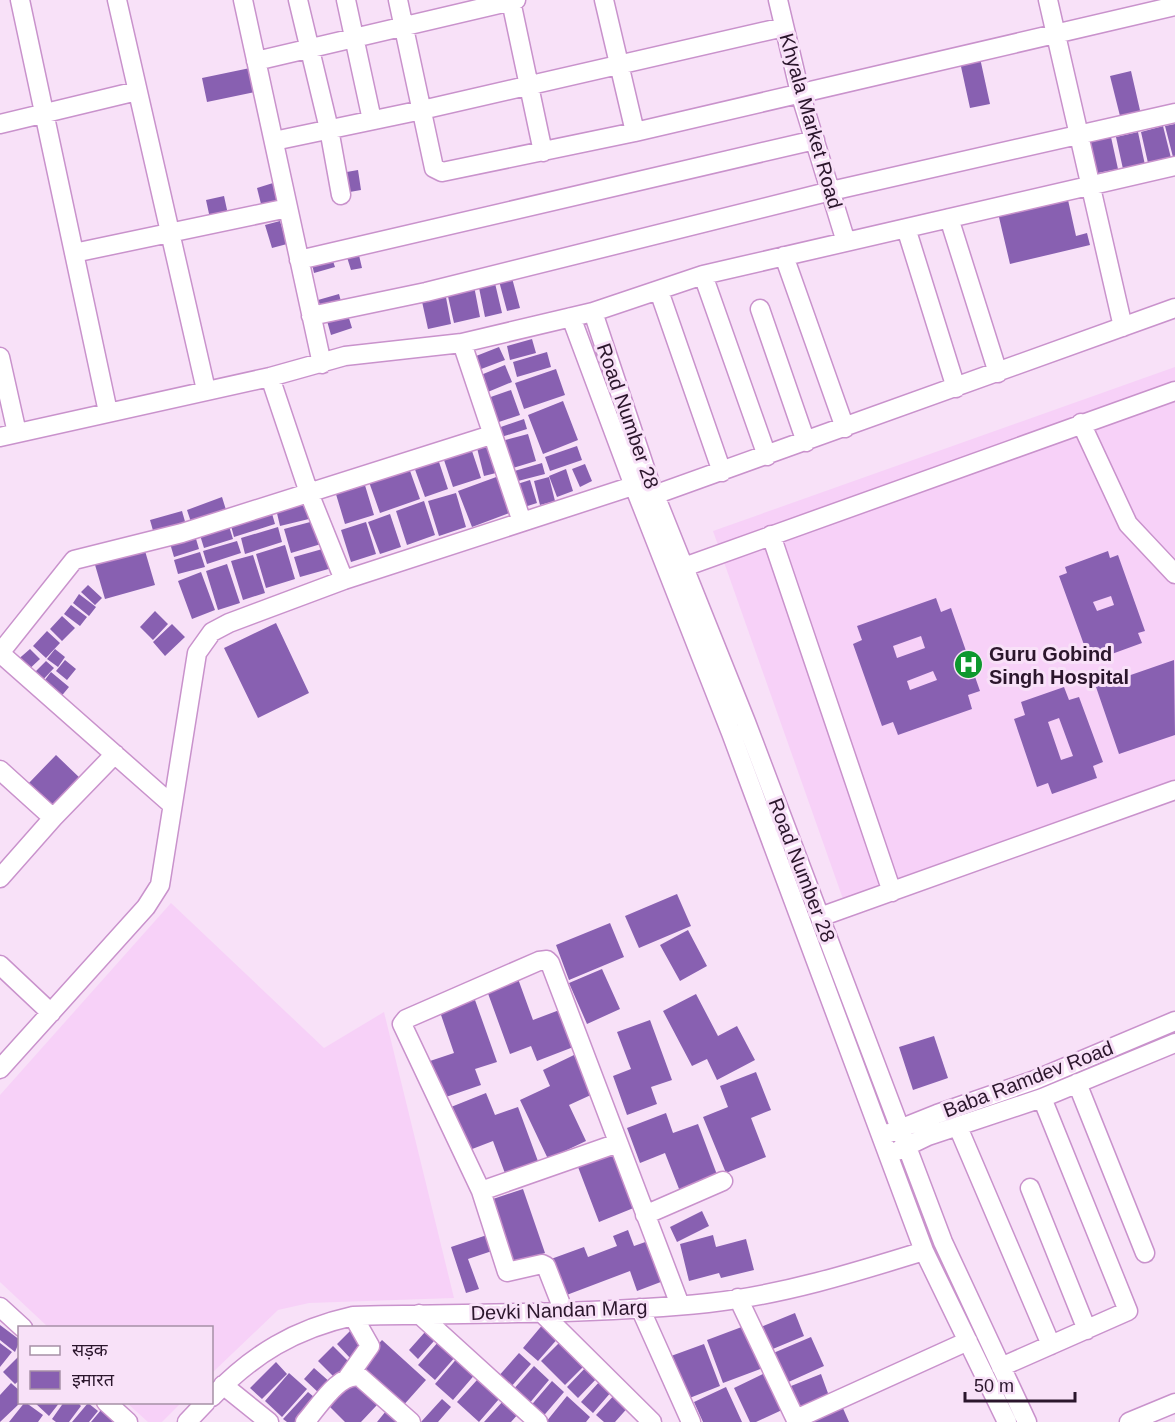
<svg xmlns="http://www.w3.org/2000/svg" width="1175" height="1422" font-family="Arial,'Noto Sans Devanagari',sans-serif">
  <style>
    .built { fill: #f7d1f8 }
    .building { fill: #8860b1; fill-rule: evenodd }
    .lines { fill: none; stroke-linecap: round; stroke-linejoin: round }
    .minor-casing { stroke: #c992cc; stroke-width: 21 }
    .minor { stroke: #fff; stroke-width: 18 }
    .labels { text-anchor: middle; dominant-baseline: central; stroke-width: 6; stroke-linejoin: round; paint-order: stroke }
    .street-label { font-size: 20px; fill: #2b162c; stroke: #f8e1f8 }
    .poi-label { font-size: 20px; font-weight: bold; fill: #2b162c; stroke: #f8e1f8; text-anchor: start }
  </style>
  <rect width="100%" height="100%" fill="#f8e1f8"/>
  <path class="built" d="M1175 367V800L849 916 713 531Z
    M171 903 324 1048 384 1012 454 1298 309 1303 278 1310 212 1373V1328L48 1327 0 1282V1095Z
    M127 1403H181L162 1422H148Z"/>
  <path class="building" d="M980 58 990 104 970 108 960 62Z
    M250 68 255 92 207 102 202 78Z
    M1131 71 1142 119 1122 124 1110 76Z
    M1175 124V156L1173 157 1165 126Z
    M1163 126 1171 158 1148 163 1141 132Z
    M1138 132 1145 165 1123 169 1116 137Z
    M1111 137 1118 169 1093 174 1087 142Z
    M358 170 361 190 344 193 341 173Z
    M273 183 278 204 262 208 257 188Z
    M224 196 229 219 211 223 206 200Z
    M1068 200 1076 236 1087 233 1090 245 1010 264 998 213Z
    M280 221 287 244 272 248 265 225Z
    M358 251 362 268 351 270 346 254Z
    M332 258 335 267 314 273 312 264Z
    M512 278 520 308 507 311 499 281Z
    M494 279 502 313 485 317 478 283Z
    M474 286 480 317 454 323 447 292Z
    M445 292 451 324 428 329 421 297Z
    M339 294 342 305 320 311 318 300Z
    M348 315 352 328 331 335 327 321Z
    M532 339 536 353 510 360 507 346Z
    M499 347 505 360 476 371 471 358Z
    M547 352 551 367 517 377 513 362Z
    M505 365 512 382 483 394 476 377Z
    M556 369 565 395 524 409 515 383Z
    M511 390 520 415 490 425 482 400Z
    M563 401 578 440 543 454 528 415Z
    M524 419 527 429 498 438 495 429Z
    M528 434 536 461 506 470 498 442Z
    M488 441 496 473 484 476 476 444Z
    M577 446 582 460 550 471 545 457Z
    M471 448 481 478 453 487 443 457Z
    M437 456 448 489 425 497 413 464Z
    M542 463 545 474 514 482 511 472Z
    M585 464 592 481 580 487 572 469Z
    M409 468 420 499 380 513 369 482Z
    M566 469 573 491 557 497 549 476Z
    M499 476 512 512 472 527 458 491Z
    M549 477 555 501 540 505 534 481Z
    M530 480 537 503 518 509 511 486Z
    M364 482 374 515 345 524 335 491Z
    M456 493 466 527 439 536 428 501Z
    M222 497 227 513 192 525 187 510Z
    M309 501 313 518 280 526 276 509Z
    M424 501 435 535 407 545 396 511Z
    M271 510 275 524 234 537 230 522Z
    M182 511 186 525 154 534 150 520Z
    M390 514 401 547 380 554 368 522Z
    M314 521 321 544 291 553 284 529Z
    M366 522 376 554 351 562 341 530Z
    M228 523 233 539 204 548 199 532Z
    M278 527 282 542 245 554 241 538Z
    M194 532 199 549 174 557 169 540Z
    M237 541 241 553 207 564 203 551Z
    M143 544 155 585 105 599 93 558Z
    M285 545 295 579 266 588 256 554Z
    M326 548 332 568 300 577 294 557Z
    M1108 551 1110 558 1118 555 1145 631 1138 633 1142 643 1098 659 1095 650 1087 653 1059 576 1067 573 1065 567ZM1111 596 1114 605 1097 611 1093 602Z
    M200 552 205 567 178 574 174 560Z
    M253 555 265 593 243 600 231 561Z
    M227 564 240 603 218 610 206 571Z
    M201 572 215 610 192 619 178 581Z
    M88 585 102 598 95 605 81 592Z
    M79 594 96 607 89 616 73 603Z
    M936 598 941 612 951 608 980 691 968 695 972 709 898 735 893 722 882 726 853 644 862 640 857 626ZM921 636 925 648 897 658 893 646ZM933 671 937 680 910 690 907 681Z
    M71 605 87 617 80 626 64 614Z
    M155 611 168 624 153 640 140 627Z
    M62 616 75 628 62 641 50 629Z
    M276 623 309 693 258 718 224 648Z
    M172 624 185 637 165 656 153 642Z
    M47 631 60 643 46 658 33 646Z
    M30 649 40 659 25 673 15 662Z
    M55 649 65 657 58 667 47 659Z
    M65 660 76 669 67 680 56 671Z
    M1174 660 1175 735 1119 754 1096 687Z
    M46 661 54 668 39 684 31 676Z
    M51 672 69 687 59 699 41 685Z
    M1064 687 1069 700 1079 697 1103 762 1093 766 1097 778 1052 794 1048 783 1037 787 1014 719 1025 715 1021 702ZM1059 718 1073 756 1061 760 1048 722Z
    M56 755 82 780 53 810 27 785Z
    M677 894 691 926 639 948 625 916Z
    M610 923 624 957 569 980 556 945Z
    M688 930 707 966 680 981 660 945Z
    M602 969 620 1009 587 1024 569 983Z
    M517 976 533 1020 562 1009 576 1046 537 1061 531 1046 510 1054 486 988Z
    M696 994 718 1036 737 1026 755 1060 717 1080 707 1059 692 1066 663 1011Z
    M475 1000 497 1062 475 1069 481 1085 443 1098 430 1061 454 1053 440 1012Z
    M650 1020 672 1080 651 1087 657 1104 627 1115 613 1076 631 1069 617 1032Z
    M934 1036 948 1078 913 1090 899 1047Z
    M574 1055 593 1094 569 1105 586 1141 548 1159 520 1100 550 1086 543 1070Z
    M756 1072 771 1110 751 1118 766 1157 726 1173 703 1117 728 1107 720 1086Z
    M486 1093 495 1115 518 1107 539 1164 506 1176 493 1141 467 1151 451 1107Z
    M666 1113 673 1133 698 1124 719 1180 681 1194 665 1153 640 1163 627 1128Z
    M616 1152 636 1207 599 1222 578 1167Z
    M523 1189 545 1253 509 1265 487 1201Z
    M702 1211 709 1226 677 1242 670 1227Z
    M628 1230 634 1246 651 1240 666 1280 637 1291 630 1271 564 1296 551 1259 584 1247 588 1257 617 1246 613 1236Z
    M493 1233 498 1249 468 1259 479 1289 466 1293 451 1247Z
    M713 1235 716 1247 746 1239 754 1270 721 1278 719 1273 689 1281 680 1244Z
    M795 1313 804 1336 768 1351 758 1328Z
    M544 1323 560 1336 538 1361 523 1348Z
    M0 1325 20 1340 15 1352 0 1340Z
    M747 1325 763 1368 723 1383 707 1340Z
    M350 1331 365 1345 351 1359 337 1344Z
    M425 1332 434 1341 418 1359 409 1350Z
    M811 1337 824 1366 784 1384 771 1354Z
    M382 1340 426 1380 401 1408 357 1368Z
    M439 1341 456 1356 435 1380 418 1365Z
    M561 1341 585 1365 565 1385 541 1361Z
    M0 1343 12 1352 0 1367Z
    M704 1344 720 1386 687 1399 671 1356Z
    M333 1346 350 1363 335 1378 318 1361Z
    M519 1353 531 1364 510 1388 497 1378Z
    M20 1355V1380L15 1384 3 1372Z
    M459 1356 477 1372 453 1400 435 1384Z
    M276 1362 287 1374 262 1399 250 1388Z
    M588 1365 599 1376 578 1398 567 1387Z
    M534 1366 549 1380 528 1405 512 1391Z
    M314 1368 331 1383 321 1395 304 1379Z
    M289 1373 307 1389 282 1417 265 1401Z
    M765 1373 782 1410 756 1422H750L734 1388Z
    M821 1374 829 1396 794 1410 786 1388Z
    M350 1379 377 1405 361 1422H345L326 1403Z
    M477 1380 499 1399 479 1422 457 1402Z
    M552 1381 564 1392 540 1420 528 1409Z
    M600 1381 612 1391 593 1413 581 1402Z
    M11 1383 20 1391V1403L0 1422V1395Z
    M726 1387 742 1422H703L694 1402Z
    M308 1392 320 1402 301 1422H287L283 1419Z
    M617 1392 631 1404 615 1422H604L596 1415Z
    M567 1396 590 1417 586 1422H546Z
    M442 1399 451 1407 438 1422H421Z
    M504 1400 519 1413 511 1422H484Z
    M25 1402 43 1415 38 1422H9Z
    M34 1402H60L49 1416Z
    M64 1402H77L81 1406 69 1422H56L52 1419Z
    M88 1403 98 1411 89 1422H72Z
    M842 1406 849 1422H806Z
    M101 1410 115 1422H91Z
    M386 1411 400 1422H377Z"/>
  <g class="lines">
    <defs>
      <path id="minor" d="M20 0 108 412
        M117 0 206 390
        M243 0 322 364
        M298 0 329 129 341 195
        M346 0 372 120
        M398 0 434 168 442 172 635 132 1175 6
        M604 0 635 132
        M778 0 800 93 846 242
        M1048 0 1123 327
        M511 1 543 152
        M256 61 516 0
        M0 124 137 91
        M274 141 422 110 784 27
        M949 218 998 373
        M906 228 956 388
        M74 253 288 208
        M784 256 845 428
        M299 260 815 140
        M703 275 767 456
        M659 291 722 472
        M760 309 806 442
        M593 312 649 480 746 722 943 1242 1027 1422
        M311 316 426 292 831 191 1175 113
        M571 317 634 486 731 733 924 1251 1007 1422
        M462 343 522 522
        M0 357 17 433
        M270 377 309 493 344 580
        M1081 423 1128 524 1175 574
        M0 437 270 377 345 356 462 343 593 312 703 275 1175 166
        M643 499 1175 308
        M771 535 892 892
        M673 571 1175 391
        M0 653 74 560 182 533 491 435
        M0 653 171 804
        M0 770 53 818
        M0 878 53 818 115 754
        M820 917 1175 790
        M0 965 51 1013
        M0 1069 146 907 160 885 197 653 212 632 229 623 344 580 645 482
        M1077 1083 1145 1253
        M958 1127 1051 1345
        M887 1134 937 1114 1035 1080 1175 1021
        M897 1151 928 1136 1042 1098 1175 1043
        M1030 1188 1087 1330
        M481 1191 618 1143
        M645 1215 723 1181
        M738 1298 797 1422
        M0 1307 23 1328
        M640 1308 691 1422
        M541 1312 652 1422
        M564 1312 546 1266 542 1264 507 1272 481 1191 402 1024 406 1019 539 961 547 960 550 963 680 1305
        M419 1314 538 1422
        M1001 1367 1128 1311 1042 1098
        M348 1377 370 1346 353 1316
        M223 1385 269 1422
        M212 1397C253 1354 295 1329 353 1316 471 1313 590 1315 708 1303 782 1295 853 1273 924 1251
        M106 1402 128 1422
        M796 1419 968 1341
        M187 1422 206 1402
        M305 1422C318 1408 339 1372 360 1377L411 1422
        M1129 1422 1175 1403"/>
    </defs>
    <use href="#minor" class="minor-casing"/>
    <use href="#minor" class="minor"/>
  </g>
  <defs>
    <symbol id="hospital-disc" viewBox="-11 -11 22 22"><circle r="9.5" fill="#0e982e" stroke="#f8e1f8"/><path d="M-5-5h3v3.5h4V-5h3V5h-3V1.5h-4V5h-3Z" fill="#fff"/></symbol>
  </defs>
  <g fill-rule="evenodd">
    <use href="#hospital-disc" x="952" y="648" width="33" height="33"/>
  </g>
  <g class="labels">
    <g class="street-label">
      <text transform="translate(811 121) rotate(74)">Khyala Market Road</text>
      <text transform="translate(628 416) rotate(71)">Road Number 28</text>
      <text transform="translate(802 870) rotate(69)">Road Number 28</text>
      <text transform="translate(1028 1079) rotate(-21)">Baba Ramdev Road</text>
      <text transform="translate(559 1310) rotate(-2)">Devki Nandan Marg</text>
    </g>
    <g class="poi-label">
      <text x="989" y="654">Guru Gobind<tspan x="989" dy="23">Singh Hospital</tspan></text>
    </g>
  </g>
  <rect x="18" y="1326" width="195" height="78" fill="#f8e1f8" stroke="#a690a6" stroke-width="1.5"/>
  <rect x="30" y="1346" width="30" height="9" fill="#ffffff" stroke="#a690a6" stroke-width="1.5"/>
  <text x="72" y="1356" font-size="18" fill="#2b162c">सड़क</text>
  <rect x="30" y="1371" width="30" height="18" fill="#8860b1" stroke="#a690a6" stroke-width="1.5"/>
  <text x="72" y="1386" font-size="18" fill="#2b162c">इमारत</text>
  <path d="M965 1392v9h110v-9" fill="none" stroke="#2b162c" stroke-width="3"/>
  <text x="974" y="1392" font-size="18" fill="#2b162c" stroke="#f8e1f8" stroke-width="4.5" paint-order="stroke">50 m</text>
</svg>
